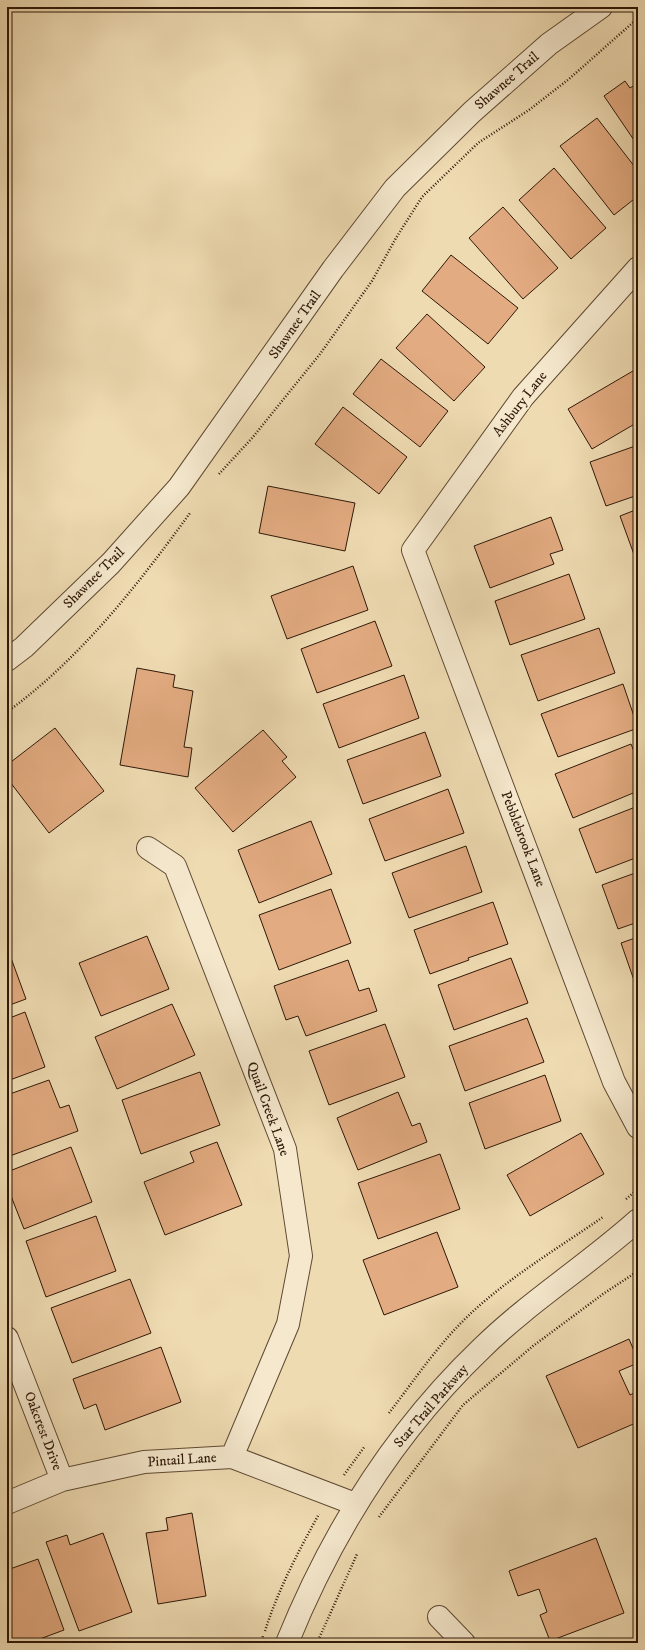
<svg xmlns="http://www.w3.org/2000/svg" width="645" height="1650" font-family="'IM FELL DW Pica',serif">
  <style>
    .building { fill: #e3ab81; stroke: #2e1808 }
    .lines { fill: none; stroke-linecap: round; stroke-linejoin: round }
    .minor-casing { stroke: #5e4932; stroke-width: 24 }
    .tertiary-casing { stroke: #5e4932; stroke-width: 24 }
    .path { stroke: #2e1808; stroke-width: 2.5; stroke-dasharray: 1 2; stroke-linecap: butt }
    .minor { stroke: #f5e8cd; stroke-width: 22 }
    .tertiary { stroke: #f5e8cd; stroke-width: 22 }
    .labels { text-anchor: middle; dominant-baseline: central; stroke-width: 4; stroke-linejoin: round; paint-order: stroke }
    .street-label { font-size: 14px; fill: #2e1808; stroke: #f5e8cd }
  </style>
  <rect width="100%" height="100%" fill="#efdbb2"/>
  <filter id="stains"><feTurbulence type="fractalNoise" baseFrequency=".005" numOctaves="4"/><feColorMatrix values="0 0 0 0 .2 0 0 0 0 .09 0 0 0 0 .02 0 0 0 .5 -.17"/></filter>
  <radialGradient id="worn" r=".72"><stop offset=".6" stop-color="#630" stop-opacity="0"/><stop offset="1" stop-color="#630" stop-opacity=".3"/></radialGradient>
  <path class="building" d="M625 81 630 88 638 83V146L604 96Z
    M597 118 638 171V196L614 215 560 146Z
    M554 168 606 228 571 259 519 200Z
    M503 207 558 268 523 299 469 238Z
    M451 255 518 308 488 344 422 291Z
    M427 314 485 367 454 401 396 348Z
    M381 359 448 411 420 447 353 394Z
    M638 368V422L592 449 568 409Z
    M343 407 407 457 379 494 315 444Z
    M638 445V495L606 506 590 462Z
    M268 486 355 503 345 551 259 533Z
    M638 509V559L636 560 620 516Z
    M551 517 563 550 550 554 554 564 490 588 474 546Z
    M353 566 368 610 287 639 271 596Z
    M569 574 585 619 510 645 495 601Z
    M375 621 392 666 317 693 301 649Z
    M599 628 615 673 538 701 521 655Z
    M137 668 175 675 173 687 193 691 184 747 192 748 188 777 120 765Z
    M404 675 419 718 339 748 323 704Z
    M623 684 638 728 558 757 541 714Z
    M55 728 104 791 49 833 7 778V765Z
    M263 730 287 757 282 761 296 777 233 832 195 788Z
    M425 732 441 776 363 804 347 760Z
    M631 744 638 761V791L573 818 555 774Z
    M448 789 464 833 385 861 369 819Z
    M638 806V857L596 873 579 829Z
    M311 821 332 874 259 903 238 850Z
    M466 846 482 892 409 918 392 873Z
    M638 872V922L618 929 602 885Z
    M331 889 351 943 279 970 259 915Z
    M493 902 508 944 468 958 469 960 430 974 414 930Z
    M147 936 169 989 101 1016 79 963Z
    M638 937V986H636L621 943Z
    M7 947 26 999 7 1006Z
    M511 958 528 1003 454 1030 438 985Z
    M348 960 359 991 369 988 377 1011 306 1036 298 1016 286 1020 274 986Z
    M172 1004 195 1055 117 1089 95 1037Z
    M25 1012 45 1067 7 1081V1019Z
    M527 1018 544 1062 465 1091 449 1046Z
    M385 1024 405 1077 329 1105 309 1051Z
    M200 1072 220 1125 141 1154 122 1100Z
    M545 1075 561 1121 485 1149 469 1103Z
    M49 1080 60 1108 69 1105 78 1131 7 1157V1095Z
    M398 1092 412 1126 420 1123 427 1142 358 1170 337 1118Z
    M581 1133 604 1174 530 1216 507 1175Z
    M217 1142 242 1205 165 1235 144 1182 194 1162 190 1152Z
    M71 1147 92 1202 24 1229 7 1186V1172Z
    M440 1154 460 1209 378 1239 358 1183Z
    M96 1216 116 1271 46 1297 26 1241Z
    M437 1232 458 1287 384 1315 363 1260Z
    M130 1279 151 1333 72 1363 51 1308Z
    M629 1339 638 1360V1363L619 1371 630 1395 638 1391V1422L578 1448 546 1376Z
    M161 1347 181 1402 105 1430 96 1404 84 1409 73 1379Z
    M638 1469V1482L634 1471Z
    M192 1513 206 1596 158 1604 146 1533 168 1530 166 1518Z
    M103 1533 132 1612 79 1631 46 1542 67 1535 70 1545Z
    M596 1538 624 1613 550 1641 540 1615 547 1612 539 1589 518 1596 509 1571Z
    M38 1559 64 1630 29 1643H8L7 1570Z"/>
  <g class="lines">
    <defs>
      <path id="minor" d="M638 268 523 397 413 550 614 1082 638 1127
        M148 848 175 866 285 1149 301 1256 288 1324 232 1457
        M7 1338 62 1480
        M7 1503 62 1480 144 1462 232 1457 355 1504
        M439 1617 464 1643"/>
      <path id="tertiary" d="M7 660 24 647 111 563 179 487 333 269 395 188 472 112 549 44 601 7
        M287 1643C332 1532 395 1431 482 1348 530 1301 588 1265 638 1220"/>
    </defs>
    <use href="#minor" class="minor-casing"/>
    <use href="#tertiary" class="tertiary-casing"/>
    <path class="path" d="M219 474 253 437 320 354 372 281 396 238 422 197 478 143 529 110 569 79 638 18
      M7 712C80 659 137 586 190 513
      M626 1199 638 1189
      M389 1413C413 1382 437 1346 466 1318 506 1279 557 1249 603 1217
      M344 1475 365 1446
      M379 1517 463 1405 533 1346 603 1294 638 1271
      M265 1631C278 1590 298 1552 319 1514
      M261 1643 263 1636
      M317 1643 357 1554"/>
    <use href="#minor" class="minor"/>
    <use href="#tertiary" class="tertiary"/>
  </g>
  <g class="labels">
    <g class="street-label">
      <text transform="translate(507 81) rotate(-41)">Shawnee Trail</text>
      <text transform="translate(295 325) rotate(-55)">Shawnee Trail</text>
      <text transform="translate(520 404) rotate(-52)">Ashbury Lane</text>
      <text transform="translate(94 578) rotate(-45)">Shawnee Trail</text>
      <text transform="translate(523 839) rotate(69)">Pebblebrook Lane</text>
      <text transform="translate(268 1109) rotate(70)">Quail Creek Lane</text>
      <text transform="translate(431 1406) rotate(-49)">Star Trail Parkway</text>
      <text transform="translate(43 1431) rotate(69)">Oakcrest Drive</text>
      <text transform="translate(182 1460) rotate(-4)">Pintail Lane</text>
    </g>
  </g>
  <rect width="645" height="1650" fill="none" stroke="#efdbb2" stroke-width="24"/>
  <rect x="8" y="8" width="629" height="1634" fill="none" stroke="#2e1808" stroke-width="2"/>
  <rect x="12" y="12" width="621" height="1626" fill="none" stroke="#2e1808"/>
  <rect width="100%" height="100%" filter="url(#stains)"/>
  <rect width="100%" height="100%" fill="url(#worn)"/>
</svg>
